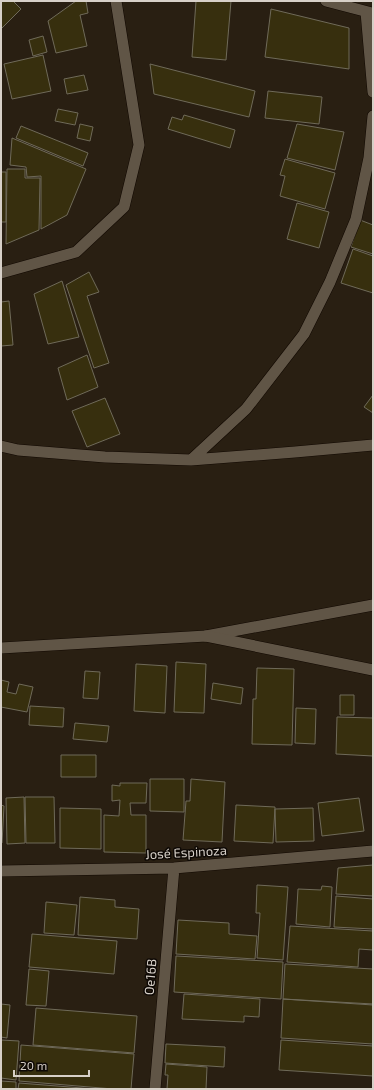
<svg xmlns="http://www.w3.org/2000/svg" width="374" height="1090" font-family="'Exo 2',sans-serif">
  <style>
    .building { fill: #372f0e; stroke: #6f6a59 }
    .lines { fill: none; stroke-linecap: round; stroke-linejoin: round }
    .service-casing { stroke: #110801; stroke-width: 12 }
    .minor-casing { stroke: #110801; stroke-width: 12 }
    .service { stroke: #605546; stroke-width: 11 }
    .minor { stroke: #605546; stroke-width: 11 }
    .labels { text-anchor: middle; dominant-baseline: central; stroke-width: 3; stroke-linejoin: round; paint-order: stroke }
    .street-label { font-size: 13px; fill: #d7d0c8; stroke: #0e0905 }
  </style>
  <rect width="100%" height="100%" fill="#291f12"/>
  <path class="building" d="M1 1H13L21 9 2 28 1 27Z
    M76 1H86L88 13 80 15 87 46 56 53 48 21Z
    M196 1H231L226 60 192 57Z
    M271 9 349 28V69L265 57Z
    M43 36 47 52 33 56 29 40Z
    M43 55 51 91 12 99 4 64Z
    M150 64 255 91 249 117 154 94Z
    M84 75 88 90 67 94 64 79Z
    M268 91 322 97 319 124 265 118Z
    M58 109 78 113 75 125 55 121Z
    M184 115 235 130 230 148 168 129 172 117 182 120Z
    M80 124 93 127 90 141 77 138Z
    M297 124 344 132 335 170 287 158Z
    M21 126 88 153 83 166 16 138Z
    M12 138 86 169 67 215 41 229V176L27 177 26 167 10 165Z
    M285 159 335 173 325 209 280 196 285 176 280 175Z
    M7 169H25V178H40L39 230 6 244Z
    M1 172H6V222H1Z
    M297 203 329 212 319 248 287 239Z
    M360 220 373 225V254L351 247Z
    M353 249 373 256V293L341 283Z
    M89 272 99 292 87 296 109 363 94 368 66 285Z
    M62 281 79 337 48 344 34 294Z
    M9 301 13 345 1 346V302Z
    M87 355 98 387 67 400 58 368Z
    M373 395V413L364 407Z
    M105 398 120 434 87 447 72 411Z
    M176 662 206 664 204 713 174 712Z
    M136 664 167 666 165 713 134 711Z
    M257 668 294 669 292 745 252 744 253 699H256Z
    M85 671 100 672 98 699 83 698Z
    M1 680 9 682 7 692 16 694 19 684 33 687 27 712 1 707Z
    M213 683 243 688 241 704 211 699Z
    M340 695H354V715H340Z
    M30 706 64 708 63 727 29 725Z
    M296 708 316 709 315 744 295 743Z
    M337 717 373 718V756L336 754Z
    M75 723 109 726 107 742 73 739Z
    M61 755H96V777H61Z
    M150 779H184V812L150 811Z
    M191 779 225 782 222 842 183 840 186 801H190Z
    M120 783H147L146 803H130L131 815H146V853L104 852V815L119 816 120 800 112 801V785L120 786Z
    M24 797 25 843 7 844 6 798Z
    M25 797H54L55 843H26Z
    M359 798 364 831 322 836 318 803Z
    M1 805 4 806 2 843H1Z
    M236 805 275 807 273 843 234 841Z
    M60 808 101 809V849L60 848Z
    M313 808 314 841 276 842 275 809Z
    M373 865V896L336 894 338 868Z
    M257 885 288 887 283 960 257 958 260 913H256Z
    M322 886 332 887 330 927 296 924 298 889 321 890Z
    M336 896 373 899V929L334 927Z
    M80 897 115 900V907L139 909 137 939 78 935Z
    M46 902 77 905 74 935 44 933Z
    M178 920 229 923V934L257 936 255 959 176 954Z
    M290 926 373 931V950L359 949 358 967 287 962Z
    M32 934 117 941 114 974 29 967Z
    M176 956 283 962 281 999 174 992Z
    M285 964 373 969V1004L283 999Z
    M29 969 49 971 46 1006 26 1005Z
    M184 994 260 999 259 1017 244 1016V1022L182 1019Z
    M283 999 373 1005V1044L281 1038Z
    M1 1004 10 1005 7 1038 1 1037Z
    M36 1008 137 1016 134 1053 33 1045Z
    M1 1040 19 1041 16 1080 1 1078Z
    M281 1040 373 1046V1076L279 1070Z
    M166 1044 225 1047 224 1067 165 1063Z
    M21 1045 134 1054 131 1089H113L19 1081Z
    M166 1064 207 1067 206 1089H167L168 1075H165Z
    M1 1081 16 1082V1089H1Z
    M19 1083 95 1089H18Z"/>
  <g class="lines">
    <defs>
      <path id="service" d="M206 636 373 605"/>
      <path id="minor" d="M326 1 372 13
        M366 12 373 92
        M1 273 76 252 124 207 139 145 116 1
        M1 446 18 450 105 457 191 460 295 452 373 445
        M191 460 246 409 304 334 330 282 356 219 369 158 373 116
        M1 648 206 636 373 670
        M1 871 174 868 373 851
        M155 1089 174 868"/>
    </defs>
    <use href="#service" class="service-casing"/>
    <use href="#minor" class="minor-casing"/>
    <use href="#service" class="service"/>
    <use href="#minor" class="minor"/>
  </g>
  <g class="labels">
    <g class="street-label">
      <text transform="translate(186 852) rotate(-3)">José Espinoza</text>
      <text transform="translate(150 977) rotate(-85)">Oe16B</text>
    </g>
  </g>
  <rect width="374" height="1090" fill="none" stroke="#d7d0c8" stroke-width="4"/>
  <path d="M14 1070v6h75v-6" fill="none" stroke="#d7d0c8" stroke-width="2"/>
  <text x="20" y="1070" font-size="12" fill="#d7d0c8" stroke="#0e0905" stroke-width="3" paint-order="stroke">20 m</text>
</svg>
